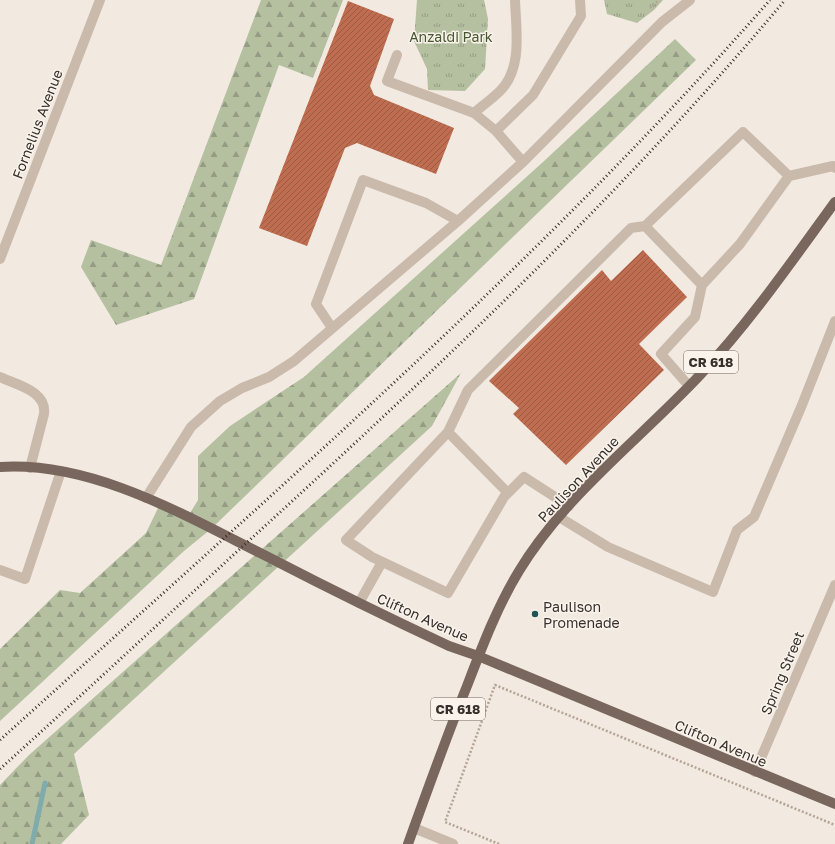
<svg xmlns="http://www.w3.org/2000/svg" width="835" height="844" font-family="'Golos Text',sans-serif">
  <style>
    .forest { fill: url(#forest-firs) }
    .park { fill: url(#park-tufts) }
    .lines { fill: none; stroke-linecap: round; stroke-linejoin: round }
    .stream { stroke: #80abad; stroke-width: 5 }
    .building { fill: url(#building-hatch) }
    .path { stroke: #b5a496; stroke-width: 2.5; stroke-dasharray: 2 2; stroke-linecap: butt }
    .minor { stroke: #c9baac; stroke-width: 10 }
    .major { stroke: #79665c; stroke-width: 10 }
    .rail { stroke: #382f2a; stroke-width: 3; stroke-dasharray: 1 3; stroke-linecap: butt }
    .poi-dot { fill: #225357; stroke: #f9f3ec; stroke-width: 1.5 }
    .labels { text-anchor: middle; dominant-baseline: central; stroke-width: 3; stroke-linejoin: round; paint-order: stroke }
    .shield { fill: #f9f3ec; stroke: #726a64; stroke-width: 1 }
    .shield-label { font-size: 13px; font-weight: bold; fill: #382f2a }
    .park-label { font-size: 14px; fill: #47552f; stroke: #f9f3ec }
    .street-label { font-size: 14px; fill: #382f2a; stroke: #f9f3ec }
    .poi-label { font-size: 14px; fill: #382f2a; stroke: #f9f3ec; text-anchor: start }
  </style>
  <defs>
    <pattern id="forest-firs" width="22" height="20" patternUnits="userSpaceOnUse"><rect width="22" height="20" fill="#b5c0a0"/><path d="M5 1l3.5 6h-7zM16 11l3.5 6h-7z" fill="#949c83"/></pattern>
    <pattern id="park-tufts" width="24" height="20" patternUnits="userSpaceOnUse"><rect width="24" height="20" fill="#b5c0a0"/><path d="M3 7l-1-3M5 7V3M7 7l1-3M15 17l-1-3M17 17v-4M19 17l1-3" fill="none" stroke="#949c83"/></pattern>
    <pattern id="building-hatch" width="6" height="6" patternUnits="userSpaceOnUse"><rect width="6" height="6" fill="#bf6d50"/><path d="M-1 1l2-2M0 6l6-6M5 7l2-2" fill="none" stroke="#9c5a43"/></pattern>
  </defs>
  <rect width="100%" height="100%" fill="#f2e9e0"/>
  <path class="forest" d="M261 0H343L313 78 279 65 194 299 116 325 81 267 91 240 161 265Z
    M675 39 696 60 211 529 184 551 0 721V649L60 590 80 593 146 533 160 504 187 518 198 500V456L230 426 304 377 543 162Z
    M461 373 432 426 74 754 89 815 61 844H0V785L29 755Z"/>
  <path class="park" d="M417 0H484L488 19 485 69 465 91 428 90 427 69 414 41Z
    M604 0H663L654 10 637 23 607 14Z"/>
  <g class="lines">
    <path class="stream" d="M32 844 45 783"/>
  </g>
  <path class="building" d="M348 1 394 19 370 86 374 95 454 128 436 174 357 143 345 148 307 246 259 228Z
    M643 250 687 297 639 344 664 370 566 465 513 414 519 408 489 381 602 270 611 281Z"/>
  <g class="lines">
    <path class="path" d="M650 8 659 0
      M499 844 445 822 495 685 835 825"/>
    <path class="minor" d="M515 0C516 30 523 68 500 91 492 99 482 106 474 113L496 131 523 162
      M397 55 387 81 474 113
      M496 131 533 95 581 16 580 0
      M789 176 833 166 835 168
      M645 226 702 285
      M0 259 100 0
      M332 328 316 304 363 180 426 203 458 221
      M0 377C17 385 47 391 44 414L30 468
      M448 432 508 493
      M146 498 191 427 220 401 242 388 269 377 294 361 458 221 523 162 662 22 690 0
      M569 506 524 477 504 497 448 593 372 557 346 540 448 432 468 390 631 228 645 226 743 132 789 176 740 244 702 285 695 317 661 354 689 386
      M559 517 608 547 713 592 737 530 754 517 802 405 835 321
      M0 570 25 579 61 471
      M359 603 382 562
      M755 772 835 585
      M414 828 453 844"/>
    <path class="major" d="M0 467C95 461 189 518 272 559 330 589 389 618 449 646L478 656 835 804
      M408 844C427 791 446 738 467 686 482 647 497 607 519 571 565 495 639 440 700 375 750 322 792 261 835 202"/>
    <path class="rail" d="M0 740C264 501 535 268 770 0
      M0 769C93 685 185 599 277 515 455 352 630 185 785 0"/>
  </g>
  <circle class="poi-dot" cx="535" cy="614" r="4"/>
  <g class="labels">
    <g class="shield">
      <rect x="684" y="351" width="54" height="22" rx="3"/>
      <rect x="431" y="698" width="54" height="22" rx="3"/>
    </g>
    <g class="shield-label">
      <text x="711" y="362">CR 618</text>
      <text x="458" y="709">CR 618</text>
    </g>
    <g class="park-label">
      <text x="451" y="36">Anzaldi Park</text>
    </g>
    <g class="street-label">
      <text transform="translate(37 124) rotate(-69)">Fornelius Avenue</text>
      <text transform="translate(578 479) rotate(-47)">Paulison Avenue</text>
      <text transform="translate(423 617) rotate(24)">Clifton Avenue</text>
      <text transform="translate(782 673) rotate(-67)">Spring Street</text>
      <text transform="translate(721 743) rotate(23)">Clifton Avenue</text>
    </g>
    <g class="poi-label">
      <text x="543" y="606">Paulison<tspan x="543" dy="16">Promenade</tspan></text>
    </g>
  </g>
</svg>
